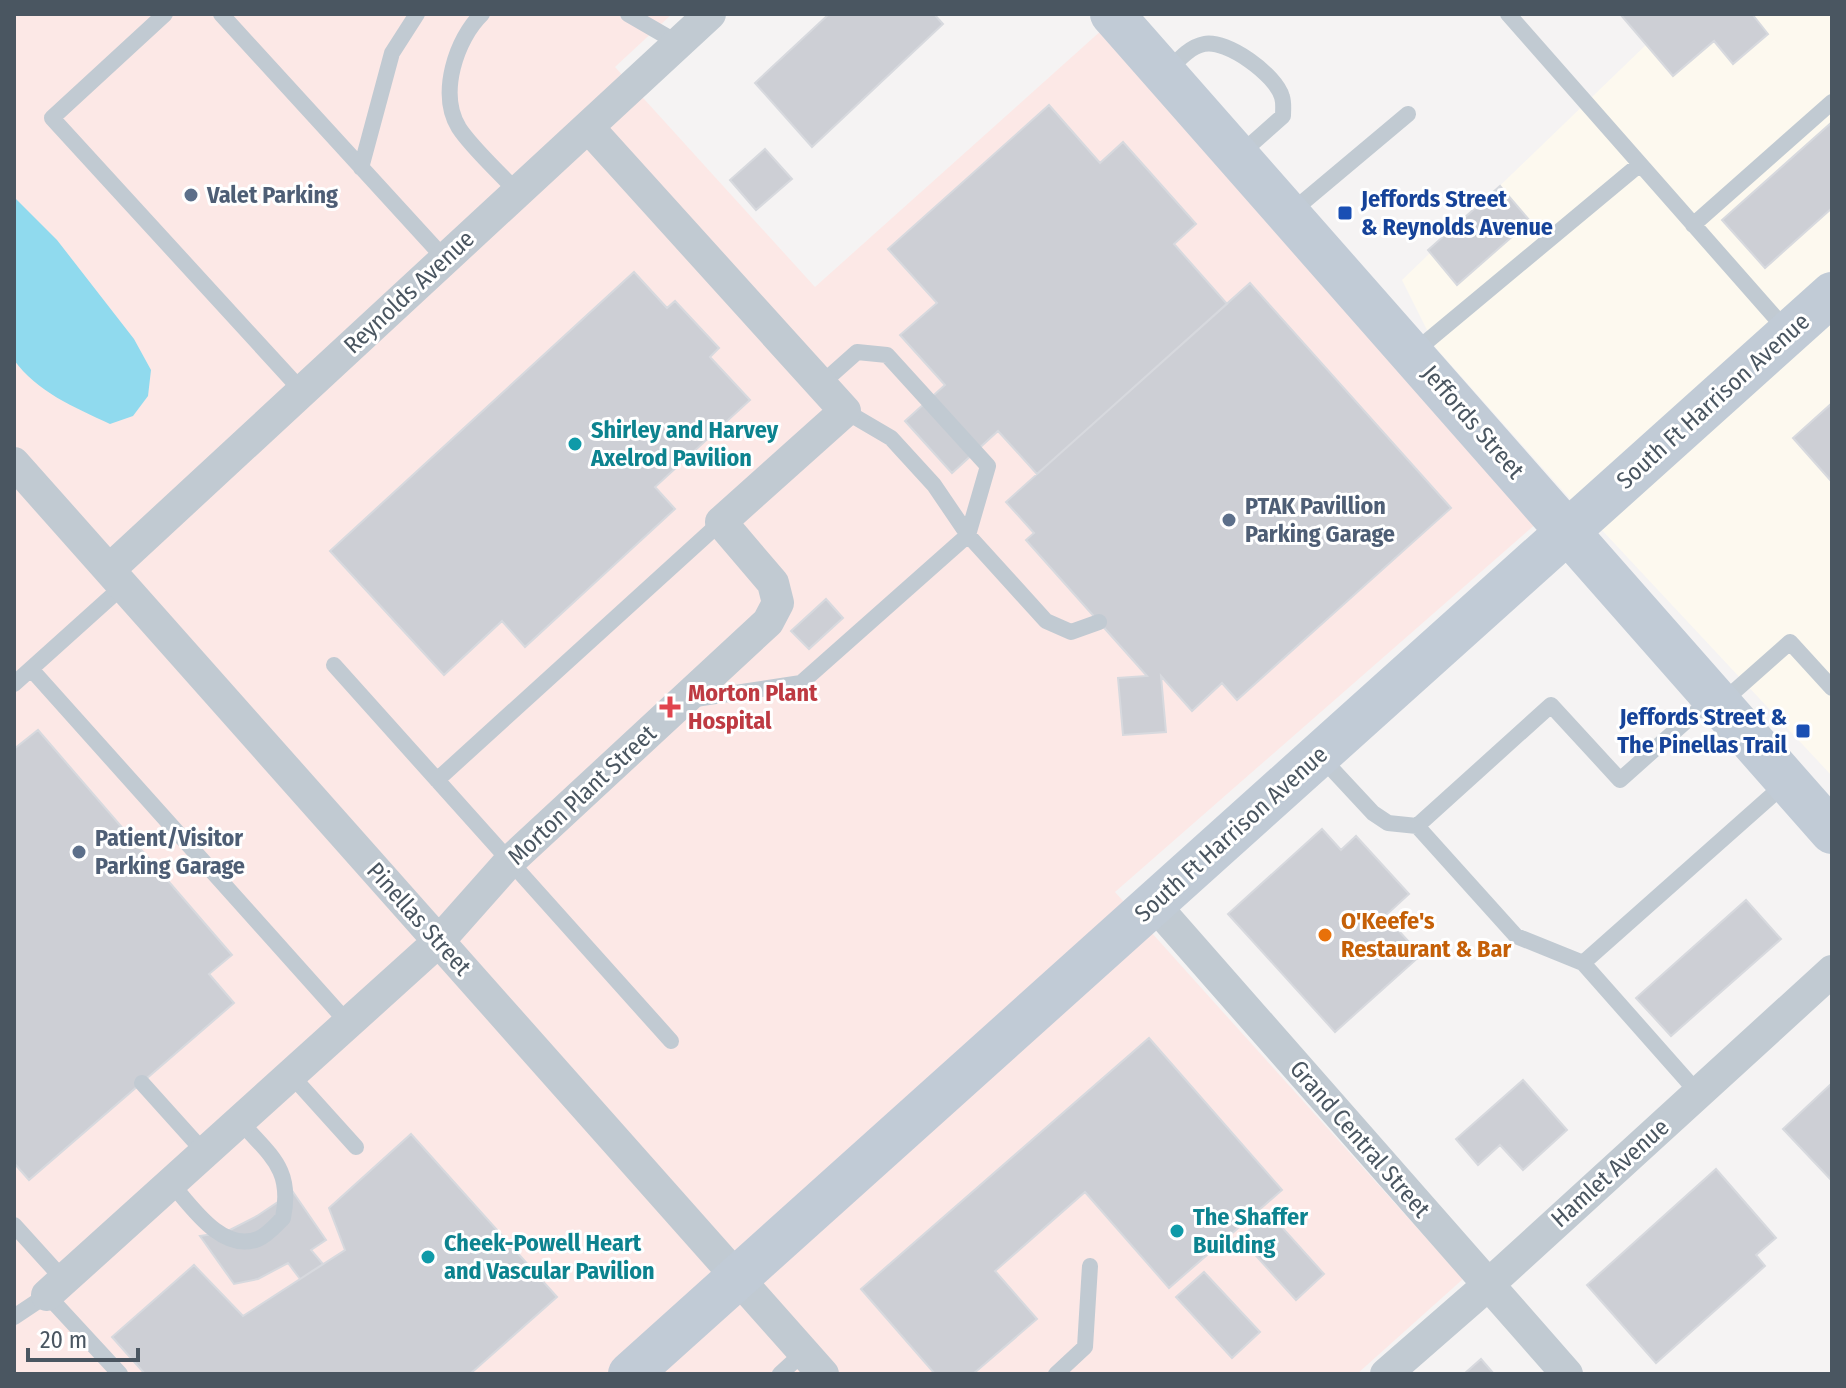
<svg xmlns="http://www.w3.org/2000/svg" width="1846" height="1388" font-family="'Fira Sans Condensed',sans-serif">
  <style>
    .commercial { fill: #fdf9ef }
    .medical { fill: #fce8e6 }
    .water { fill: #90daee }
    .building { fill: #cdcfd5; stroke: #d7d9de; stroke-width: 2 }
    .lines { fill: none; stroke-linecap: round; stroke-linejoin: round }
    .lane { stroke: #c1cad2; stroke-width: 16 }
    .street { stroke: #c1cad2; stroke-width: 32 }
    .secondary { stroke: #c1cbd6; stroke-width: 44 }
    .service-dot { fill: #5c6f8a; stroke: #fff; stroke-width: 3 }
    .transit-dot { fill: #1a4fb4; stroke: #fff; stroke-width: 3 }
    .culture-dot { fill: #0f9aa8; stroke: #fff; stroke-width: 3 }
    .health-dot { fill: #e0444e; stroke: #fff; stroke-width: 3 }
    .food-dot { fill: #e8710a; stroke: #fff; stroke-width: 3 }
    .labels { text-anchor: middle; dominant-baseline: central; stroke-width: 6; stroke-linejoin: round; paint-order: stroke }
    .service-label { font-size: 24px; font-weight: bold; fill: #4e5e75; stroke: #fff; text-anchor: start }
    .transit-label { font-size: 24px; font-weight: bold; fill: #164399; stroke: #fff; text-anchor: start }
    .street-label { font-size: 24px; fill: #4a5661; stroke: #fff }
    .culture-label { font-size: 24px; font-weight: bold; fill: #0d838f; stroke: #fff; text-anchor: start }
    .health-label { font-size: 24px; font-weight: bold; fill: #be3a42; stroke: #fff; text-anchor: start }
    .food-label { font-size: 24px; font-weight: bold; fill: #c56008; stroke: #fff; text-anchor: start }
  </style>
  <rect width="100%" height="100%" fill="#f5f3f3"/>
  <path class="commercial" d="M1678 14H1832V269L1573 502 1436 348 1402 280Z
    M1832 320V776L1600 528Z"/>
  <path class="medical" d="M14 14H672L615 67 815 287 1103 29 1538 522 1115 892 1463 1279 1357 1374H14Z"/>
  <path class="water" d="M14 197 57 240 134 339 151 370 148 396 133 416 110 424C74 407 37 392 14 360Z"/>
  <path class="building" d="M829 14H934L943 24 812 147 755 83Z
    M1620 14H1752L1768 34 1733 64 1714 41 1673 76Z
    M1049 105 1100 163 1123 142 1196 224 1174 244 1227 304 1037 474 998 431 952 473 905 421 945 385 900 335 937 303 888 249Z
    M1832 122V208L1765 268 1722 220Z
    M765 149 792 179 756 210 730 180Z
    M1500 186 1530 221 1457 285 1428 250Z
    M634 272 667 308 675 301 719 348 710 357 750 400 655 487 675 509 525 647 502 621 444 675 330 551Z
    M1250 283 1451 508 1237 700 1222 683 1192 711 1161 676 1166 732 1123 735 1118 678 1147 676 1026 540 1034 533 1006 502Z
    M1831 404 1832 405V482L1793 438Z
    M826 599 843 618 809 649 791 631Z
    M38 730 232 955 209 974 234 1003 29 1180 14 1163V749Z
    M1322 829 1341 850 1356 836 1409 894 1385 916 1421 955 1335 1032 1228 914Z
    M1746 900 1781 939 1671 1036 1636 998Z
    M1149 1038 1282 1190 1169 1288 1085 1192 995 1271 1037 1319 973 1374H935L861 1289Z
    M1523 1080 1567 1130 1523 1170 1500 1145 1478 1165 1456 1139Z
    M1832 1083V1181L1783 1129Z
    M411 1134 557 1297 470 1374H145L112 1337 194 1265 243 1316 345 1250 329 1208Z
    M1716 1169 1776 1238 1756 1255 1765 1266 1656 1363 1587 1285Z
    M293 1192 326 1240 311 1250 323 1264 300 1279 288 1263 258 1279 234 1284 200 1236 226 1232 257 1216Z
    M1269 1213 1324 1274 1296 1300 1240 1238Z
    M1204 1272 1260 1332 1232 1358 1176 1297Z
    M1481 1359 1494 1374H1464Z"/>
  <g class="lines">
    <path class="lane" d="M165 14 52 118 302 391
      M221 14 445 259
      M482 14C456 39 438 94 459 128 472 148 500 173 517 192
      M628 14 678 43
      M1508 14 1788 332
      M1165 74C1176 63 1188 47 1204 44 1227 39 1276 75 1282 97 1284 103 1283 110 1283 116L1239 155
      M361 168 392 53 417 14
      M1290 213 1408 114
      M1693 225 1832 102
      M1413 353 1640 164
      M845 411 891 438 934 485 968 535 1046 621 1071 632 1099 622
      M334 665 671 1041
      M31 669 348 1023
      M14 684 123 586
      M689 700 801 683 968 535 988 466 887 355 857 352 821 384
      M1720 704 1790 642 1832 688
      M1319 755 1373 813 1388 823 1417 826 1516 936 1583 963
      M437 780 721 522
      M1417 826 1551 705 1620 780 1712 698
      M291 1075 356 1147
      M142 1083 205 1153
      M1698 1093 1583 963 1787 782
      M171 1183C191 1206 222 1253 258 1239 268 1235 276 1225 283 1218 293 1168 270 1156 240 1121
      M14 1225 64 1280
      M14 1317 47 1295 120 1374
      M780 1374 804 1352
      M1056 1374 1085 1347 1090 1266"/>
    <path class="street" d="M14 463 823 1374
      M109 570 710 14
      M1153 903 1567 1374
      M47 1295 439 941 510 861 768 622 778 603 773 583 721 522 845 411 588 127
      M1386 1374 1488 1285 1832 971"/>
    <path class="secondary" d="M1112 14 1832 832
      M630 1374 1832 294"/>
  </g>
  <g class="service-dot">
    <circle cx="191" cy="195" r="8"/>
    <circle cx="1229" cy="520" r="8"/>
    <circle cx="79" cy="852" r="8"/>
  </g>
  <g class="transit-dot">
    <rect x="1337" y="205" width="16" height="16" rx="4"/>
    <rect x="1795" y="723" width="16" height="16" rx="4"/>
  </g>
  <g class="culture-dot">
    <circle cx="575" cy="444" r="8"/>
    <circle cx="1177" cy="1231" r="8"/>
    <circle cx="428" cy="1257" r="8"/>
  </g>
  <path class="health-dot" d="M666 695h8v8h8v8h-8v8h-8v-8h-8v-8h8z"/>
  <circle class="food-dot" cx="1325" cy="935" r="8"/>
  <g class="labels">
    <g class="service-label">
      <text x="207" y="195">Valet Parking</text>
      <text x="1245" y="506">PTAK Pavillion<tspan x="1245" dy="28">Parking Garage</tspan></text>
      <text x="95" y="838">Patient/Visitor<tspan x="95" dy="28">Parking Garage</tspan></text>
    </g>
    <g class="transit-label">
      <text x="1361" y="199">Jeffords Street<tspan x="1361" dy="28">&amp; Reynolds Avenue</tspan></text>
      <text x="1787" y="717" text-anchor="end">Jeffords Street &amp;<tspan x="1787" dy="28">The Pinellas Trail</tspan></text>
    </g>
    <g class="street-label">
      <text transform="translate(409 292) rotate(-43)">Reynolds Avenue</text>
      <text transform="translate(1713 401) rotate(-42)">South Ft Harrison Avenue</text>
      <text transform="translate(1473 422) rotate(49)">Jeffords Street</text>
      <text transform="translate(582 795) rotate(-43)">Morton Plant Street</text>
      <text transform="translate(1231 834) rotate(-42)">South Ft Harrison Avenue</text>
      <text transform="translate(419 919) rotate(48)">Pinellas Street</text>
      <text transform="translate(1360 1139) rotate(49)">Grand Central Street</text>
      <text transform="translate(1610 1173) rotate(-42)">Hamlet Avenue</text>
    </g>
    <g class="culture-label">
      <text x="591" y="430">Shirley and Harvey<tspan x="591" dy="28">Axelrod Pavilion</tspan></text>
      <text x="1193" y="1217">The Shaffer<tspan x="1193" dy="28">Building</tspan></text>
      <text x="444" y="1243">Cheek-Powell Heart<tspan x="444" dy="28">and Vascular Pavilion</tspan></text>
    </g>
    <g class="health-label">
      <text x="688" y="693">Morton Plant<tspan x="688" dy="28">Hospital</tspan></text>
    </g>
    <g class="food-label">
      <text x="1341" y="921">O'Keefe's<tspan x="1341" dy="28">Restaurant &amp; Bar</tspan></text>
    </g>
  </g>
  <rect width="1846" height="1388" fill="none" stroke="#4a5661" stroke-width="32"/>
  <path d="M28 1348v12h110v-12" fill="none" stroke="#4a5661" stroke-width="4"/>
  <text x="40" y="1348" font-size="24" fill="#4a5661" stroke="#ffffff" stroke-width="6" paint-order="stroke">20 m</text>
</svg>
